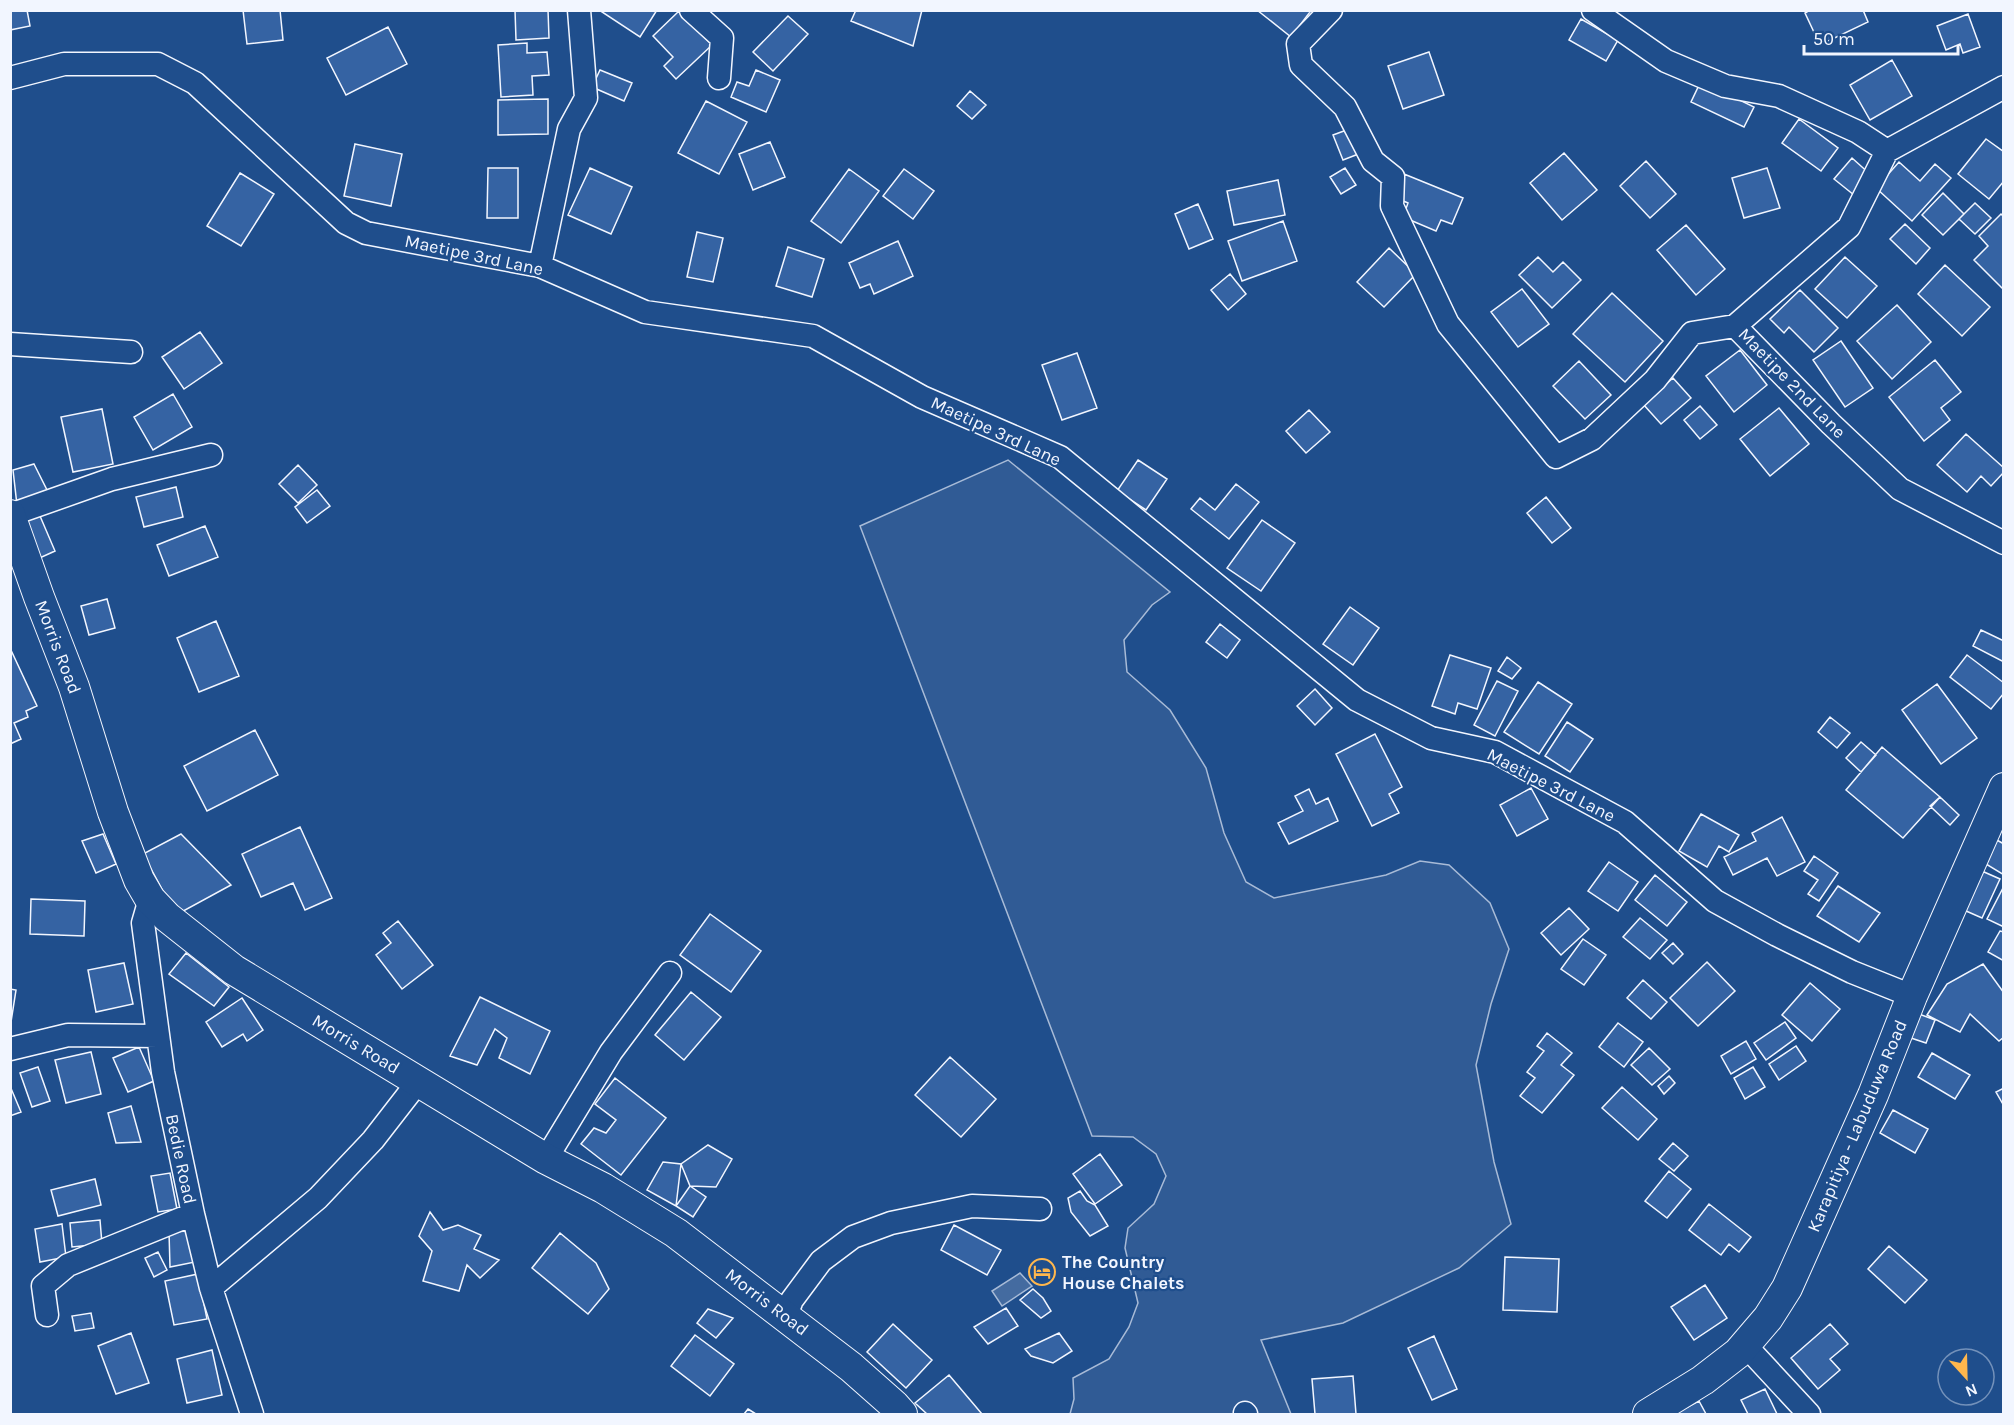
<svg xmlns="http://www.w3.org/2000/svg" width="2014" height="1425" font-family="Karla,sans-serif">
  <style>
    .built { fill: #305b95; stroke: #a8bbd7; stroke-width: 1.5 }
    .water { fill: #446ba0; stroke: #a8bbd7; stroke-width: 1.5 }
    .building { fill: #3563a3; stroke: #f2f6ff; stroke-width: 1.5 }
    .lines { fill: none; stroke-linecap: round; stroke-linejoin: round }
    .minor-casing { stroke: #f2f6ff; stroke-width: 25 }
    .major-casing { stroke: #f2f6ff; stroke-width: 32 }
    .minor { stroke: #1f4e8c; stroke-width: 22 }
    .major { stroke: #1f4e8c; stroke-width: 30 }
    .labels { text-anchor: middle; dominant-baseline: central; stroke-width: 4.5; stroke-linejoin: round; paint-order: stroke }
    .street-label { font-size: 18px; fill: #f2f6ff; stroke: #1f4e8c }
    .poi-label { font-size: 18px; font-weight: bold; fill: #f2f6ff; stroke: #1f4e8c; text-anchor: start }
  </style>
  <rect width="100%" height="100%" fill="#1f4e8c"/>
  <path class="built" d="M1008 460 1170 592 1152 605 1124 640 1127 672 1170 710 1206 768 1224 833 1246 882 1274 898 1386 875 1420 861 1449 865 1490 903 1509 949 1491 1004 1476 1065 1494 1162 1511 1224 1459 1268 1343 1323 1261 1340 1291 1414H1070L1074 1399 1073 1378 1109 1359 1129 1327 1138 1303 1125 1248 1128 1228 1154 1204 1166 1176 1156 1154 1133 1137 1092 1136 860 526Z"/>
  <path class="water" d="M1020 1273 1032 1286 1002 1306 992 1291Z"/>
  <path class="building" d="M10 10H27L30 26 10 30Z
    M243 10H280L283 40 247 44Z
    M515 10H548L549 38 516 40Z
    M599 10H657L640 37Z
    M856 10H922L913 46 851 21Z
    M1257 10H1307L1310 12 1291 37Z
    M1810 10H1863L1868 22 1820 45 1805 13Z
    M679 11 712 45 676 79 664 66 673 57 653 36Z
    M1968 14 1980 47 1963 53 1960 44 1946 50 1937 26Z
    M788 16 808 34 773 71 753 52Z
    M1581 19 1618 40 1606 61 1569 40Z
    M388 27 407 64 346 95 327 58Z
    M527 43V53L547 52 549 75 532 76 533 95 501 97 498 45Z
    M1429 52 1444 95 1403 109 1388 66Z
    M1892 60 1912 96 1870 120 1850 85Z
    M600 70 632 83 624 101 592 87Z
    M756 70 780 80 766 112 731 97 737 82 749 86Z
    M1701 81 1754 107 1744 127 1691 102Z
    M970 91 986 105 972 119 957 106Z
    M548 99V134L498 135V100Z
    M706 101 747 122 719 174 678 153Z
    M1799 119 1838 148 1821 171 1782 143Z
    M1352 128 1361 153 1343 160 1333 135Z
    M1986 139 2004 152V181L1989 199 1958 174Z
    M770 142 785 177 753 190 739 154Z
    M355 144 402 154 391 206 344 196Z
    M1564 153 1597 190 1562 220 1530 183Z
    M1852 158 1871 175 1854 195 1834 179Z
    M1646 161 1676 194 1650 218 1620 186Z
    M1899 162 1920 181 1935 164 1951 178 1912 221 1876 188Z
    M488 168H518V218H487Z
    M590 168 632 187 611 234 568 215Z
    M1345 168 1356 185 1341 194 1330 177Z
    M1767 168 1780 208 1744 218 1732 178Z
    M849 169 879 191 841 243 811 221Z
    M904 169 934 191 913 219 883 196Z
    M240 173 274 194 241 246 207 226Z
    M1404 174 1463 198 1452 224 1441 220 1436 231 1403 217 1408 203 1394 197Z
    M1278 180 1285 215 1234 225 1227 191Z
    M1943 193 1964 214 1943 235 1922 215Z
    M1975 203 1991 218 1975 234 1959 219Z
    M1198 204 1213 239 1189 249 1175 214Z
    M2001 214 2004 217 2003 289 1974 260 1988 246 1979 236Z
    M1283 221 1297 261 1242 281 1228 241Z
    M1905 224 1930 248 1916 264 1890 239Z
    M1686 225 1725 269 1696 295 1657 250Z
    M697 232 723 238 713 282 687 277Z
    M898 241 913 276 874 294 870 284 860 288 849 263Z
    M788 247 824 259 812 297 776 286Z
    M1389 248 1416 274 1384 307 1357 282Z
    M1538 257 1553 272 1563 262 1581 280 1552 308 1519 275Z
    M1845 257 1877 286 1847 318 1815 289Z
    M1945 265 1990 307 1962 336 1918 294Z
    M1230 274 1246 294 1228 310 1211 290Z
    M1522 289 1549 324 1518 347 1491 312Z
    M1800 290 1838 328 1814 352 1789 327 1784 333 1770 319Z
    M1612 293 1663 341 1625 382 1573 334Z
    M1897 305 1931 342 1892 379 1857 341Z
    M200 332 222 363 184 389 162 357Z
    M1841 341 1873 388 1845 407 1813 360Z
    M1740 350 1767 385 1734 412 1706 376Z
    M1077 353 1097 408 1062 420 1042 365Z
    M1935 360 1961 392 1941 408 1950 420 1924 441 1889 397Z
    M1579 361 1611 395 1585 419 1553 386Z
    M1673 378 1691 398 1661 424 1643 404Z
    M173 394 192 427 153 450 134 417Z
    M1700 406 1717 425 1700 439 1684 420Z
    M1779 408 1809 444 1770 476 1740 439Z
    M102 409 113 464 73 472 61 417Z
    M1309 410 1330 432 1306 453 1286 431Z
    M1966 434 2004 468V472L1991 486 1981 476 1967 492 1937 465Z
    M1138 460 1167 479 1146 510 1117 491Z
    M34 464 47 490 17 505 13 470Z
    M298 465 317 485 298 503 279 484Z
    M1236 484 1259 502 1229 539 1191 509 1200 498 1215 510Z
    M176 487 183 517 144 527 136 497Z
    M317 490 330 506 307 523 295 507Z
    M1546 497 1571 528 1552 543 1527 513Z
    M40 516 55 551 33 561 21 522Z
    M1262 520 1295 543 1261 591 1227 568Z
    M205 526 218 557 169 576 157 545Z
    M107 599 115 628 89 635 81 606Z
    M1350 607 1379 628 1353 665 1323 644Z
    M216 621 239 676 199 692 177 638Z
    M1220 624 1240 640 1227 658 1206 642Z
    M1981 630 2004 641V662L1973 646Z
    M10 648 37 706 26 711 28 717 14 723 21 739 10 744Z
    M1450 655 1491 668 1477 709 1458 703 1455 714 1432 706Z
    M1967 655 2004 683V693L1991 709 1950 677Z
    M1507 657 1521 668 1512 679 1498 671Z
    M1497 681 1518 691 1495 736 1474 725Z
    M1538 682 1572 704 1539 754 1504 732Z
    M1937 684 1977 738 1941 764 1902 710Z
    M1315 689 1332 708 1315 725 1297 706Z
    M1830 717 1850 733 1837 748 1818 732Z
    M1567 722 1593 739 1570 772 1545 756Z
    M255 730 278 775 207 811 184 766Z
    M1375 734 1402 787 1389 794 1399 813 1372 826 1336 754Z
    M1861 742 1876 755 1861 772 1846 758Z
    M1882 747 1940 797 1903 838 1846 790Z
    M1531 788 1548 819 1517 836 1500 805Z
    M1309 789 1316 804 1328 798 1338 821 1289 844 1278 823 1303 811 1295 796Z
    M1940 797 1959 815 1950 825 1930 806Z
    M1701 814 1739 835 1729 852 1719 846 1707 867 1679 851Z
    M1782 817 1805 862 1777 876 1767 858 1733 875 1724 857 1756 841 1752 833Z
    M300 827 332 898 305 910 293 883 261 897 242 854Z
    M103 834 116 864 96 873 82 841Z
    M181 834 231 885 176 915 143 854Z
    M1995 839 2004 844V875L1981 861Z
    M1814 856 1838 873 1819 901 1808 894 1818 880 1804 871Z
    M1609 862 1638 882 1618 911 1588 891Z
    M1975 868 2000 879 1982 918 1957 907Z
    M1655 875 1687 902 1667 926 1635 900Z
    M1838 886 1880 913 1859 942 1817 916Z
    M2003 888 2004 889V927L1987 919Z
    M31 899 85 901 84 936 30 934Z
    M1569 908 1589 929 1561 955 1541 933Z
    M710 914 761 951 731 992 680 955Z
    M1640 918 1667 940 1650 959 1623 937Z
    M398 921 433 965 402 989 376 955 391 943 383 933Z
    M2000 931 2004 932V961L1988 952Z
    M1583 939 1606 955 1584 985 1561 969Z
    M1673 943 1683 954 1673 964 1662 953Z
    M186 953 229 987 214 1006 169 974Z
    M1707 962 1735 991 1698 1026 1670 998Z
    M124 963 133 1004 96 1012 88 970Z
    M1983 964 2004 993V1037L1999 1041 1970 1014 1960 1032 1927 1015 1947 984Z
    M1643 980 1667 1002 1651 1019 1627 998Z
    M1810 983 1840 1009 1812 1041 1782 1015Z
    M10 989 16 990 11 1022H10Z
    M691 992 721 1017 684 1060 655 1035Z
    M480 997 550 1031 530 1074 499 1058 507 1038 495 1029 477 1065 450 1056Z
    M242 998 263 1030 247 1041 243 1034 222 1047 206 1022Z
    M1911 1011 1935 1020 1926 1043 1902 1035Z
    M1785 1022 1796 1038 1766 1060 1754 1043Z
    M1618 1023 1643 1042 1624 1067 1599 1047Z
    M1547 1033 1572 1053 1561 1065 1574 1075 1542 1113 1520 1096 1535 1078 1527 1072 1544 1051 1537 1046Z
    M1746 1041 1756 1059 1731 1074 1721 1056Z
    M1796 1046 1806 1061 1779 1080 1769 1064Z
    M139 1047 154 1081 128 1092 113 1058Z
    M1649 1048 1670 1069 1652 1085 1631 1065Z
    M91 1052 101 1094 66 1103 55 1060Z
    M1932 1053 1970 1075 1955 1099 1918 1077Z
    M950 1057 996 1099 961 1137 915 1095Z
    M38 1067 50 1101 32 1107 20 1073Z
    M1753 1067 1765 1087 1745 1099 1734 1078Z
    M1669 1076 1675 1083 1664 1094 1658 1086Z
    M615 1078 666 1118 621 1175 581 1144 594 1128 606 1133 616 1120 595 1104Z
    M10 1086 21 1112 10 1116Z
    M1622 1087 1657 1119 1638 1140 1602 1108Z
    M2004 1088V1106L1996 1092Z
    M131 1106 141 1142 116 1143 108 1113Z
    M1893 1110 1928 1129 1915 1153 1880 1133Z
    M1673 1143 1688 1156 1674 1171 1659 1159Z
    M708 1145 732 1159 716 1187 690 1186 681 1164Z
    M1100 1154 1122 1185 1095 1204 1073 1174Z
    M663 1162 681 1164 676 1206 647 1190Z
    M1669 1171 1691 1189 1667 1218 1645 1201Z
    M170 1173 177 1209 158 1212 151 1176Z
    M95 1179 101 1205 58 1216 51 1190Z
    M690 1186 706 1197 693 1217 676 1206Z
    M1080 1191 1087 1201 1095 1205 1108 1226 1090 1236 1071 1212 1068 1198Z
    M1709 1204 1751 1237 1739 1252 1729 1244 1721 1255 1689 1230Z
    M430 1212 443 1230 458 1225 481 1235 474 1249 499 1260 480 1278 467 1265 459 1291 423 1281 432 1251 419 1236Z
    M100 1220 102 1244 72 1247 70 1223Z
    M62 1224 66 1257 40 1262 35 1229Z
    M954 1225 1001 1250 987 1275 941 1250Z
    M188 1231 195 1262 170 1267 169 1232Z
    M560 1233 596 1263 609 1289 588 1314 532 1268Z
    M1889 1246 1927 1280 1905 1303 1868 1269Z
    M158 1252 167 1270 154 1277 145 1258Z
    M1505 1257 1559 1259 1557 1312 1503 1310Z
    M198 1274 207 1319 174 1325 165 1281Z
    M1705 1285 1727 1318 1694 1340 1671 1307Z
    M1033 1289 1043 1298 1051 1311 1041 1318 1020 1300Z
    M1006 1308 1018 1326 988 1344 974 1327Z
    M708 1309 733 1318 716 1338 697 1323Z
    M91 1313 94 1328 75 1331 72 1316Z
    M893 1324 932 1360 906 1388 867 1352Z
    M1830 1324 1848 1344 1830 1359 1840 1370 1818 1389 1791 1358Z
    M131 1333 149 1383 116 1394 98 1346Z
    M1059 1333 1072 1351 1053 1363 1031 1356 1025 1349Z
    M695 1335 734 1364 710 1396 671 1366Z
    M1434 1336 1457 1389 1432 1400 1408 1348Z
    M212 1350 222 1395 187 1403 177 1359Z
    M949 1375 982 1414H927L915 1403Z
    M1353 1376 1356 1414H1315L1312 1379Z
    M1765 1389 1777 1414H1748L1741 1400Z
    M1699 1401 1706 1414H1674Z
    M748 1409 756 1414H744Z"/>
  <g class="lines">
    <defs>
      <path id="minor" d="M691 10 722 38 719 78
        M1331 10 1298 44 1301 65 1345 107 1373 161 1393 177 1392 206 1448 324 1556 457 1592 439 1655 380 1692 333 1735 326
        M1593 10 1666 61 1725 86 1779 96 1858 132 1887 151
        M10 78 64 64H158L195 83 346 223 366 233 540 266 645 312 813 336 922 397 1060 457 1357 700 1431 738 1495 752 1625 822 1715 901 1777 935 1852 972 1912 996
        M2004 87 1887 151 1849 227 1735 326 1831 424 1900 489 2004 543
        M540 266 569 129 586 98 579 10
        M10 344 131 352
        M10 515 112 479 211 455
        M150 899 143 923 163 1072 193 1214 211 1288 252 1414
        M10 1049 68 1035 158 1036
        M546 1159 611 1052 670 973
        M211 1288 318 1198 373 1140 418 1082
        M47 1315 43 1286 68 1265 193 1214
        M786 1315 792 1300 821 1261 853 1237 891 1223 972 1206 1040 1209
        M1745 1345 1809 1414
        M1245 1413 1246 1414"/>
      <path id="major" d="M10 515 39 597 74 687 113 812 139 880 150 899 167 917 234 970 546 1159 603 1188 676 1233 851 1367 894 1405 902 1414
        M1648 1414 1703 1380 1738 1353 1768 1318 1787 1288 1873 1095 1912 996 2004 788"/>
    </defs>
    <use href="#minor" class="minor-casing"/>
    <use href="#major" class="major-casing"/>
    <use href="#minor" class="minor"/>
    <use href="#major" class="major"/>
  </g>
  <defs>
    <symbol id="hotel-ring" viewBox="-11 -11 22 22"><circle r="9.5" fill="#1f4e8c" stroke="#ffb74d" stroke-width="1.5"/><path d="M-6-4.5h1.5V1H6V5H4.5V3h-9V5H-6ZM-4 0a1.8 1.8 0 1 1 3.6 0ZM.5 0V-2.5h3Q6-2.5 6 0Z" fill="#ffb74d"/></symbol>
  </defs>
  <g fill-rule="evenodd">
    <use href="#hotel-ring" x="1027" y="1257" width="30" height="30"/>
  </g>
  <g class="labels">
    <g class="street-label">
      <text transform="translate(474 255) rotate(12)">Maetipe 3rd Lane</text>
      <text transform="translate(1792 383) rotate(46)">Maetipe 2nd Lane</text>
      <text transform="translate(996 431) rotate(25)">Maetipe 3rd Lane</text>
      <text transform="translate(58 647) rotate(69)">Morris Road</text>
      <text transform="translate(1551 785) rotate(27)">Maetipe 3rd Lane</text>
      <text transform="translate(356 1044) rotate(31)">Morris Road</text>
      <text transform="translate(1857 1126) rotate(-67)">Karapitiya - Labuduwa Road</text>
      <text transform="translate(181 1159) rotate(78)">Bedie Road</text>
      <text transform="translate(767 1302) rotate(37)">Morris Road</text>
    </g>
    <g class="poi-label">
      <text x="1062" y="1262">The Country<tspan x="1062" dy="21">House Chalets</tspan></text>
    </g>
  </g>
  <rect width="2014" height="1425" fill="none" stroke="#f2f6ff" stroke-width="24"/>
  <g transform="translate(1966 1377) rotate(158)"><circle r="28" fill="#1f4e8c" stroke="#7391ba" stroke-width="1.5"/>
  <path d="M0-4.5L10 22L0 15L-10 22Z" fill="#ffb74d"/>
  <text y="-9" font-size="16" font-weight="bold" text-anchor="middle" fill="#f2f6ff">N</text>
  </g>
  <path d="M1804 45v9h154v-9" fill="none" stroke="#f2f6ff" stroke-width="3"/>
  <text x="1813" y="45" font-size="18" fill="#f2f6ff" stroke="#1f4e8c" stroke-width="4.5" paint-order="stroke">50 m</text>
</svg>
